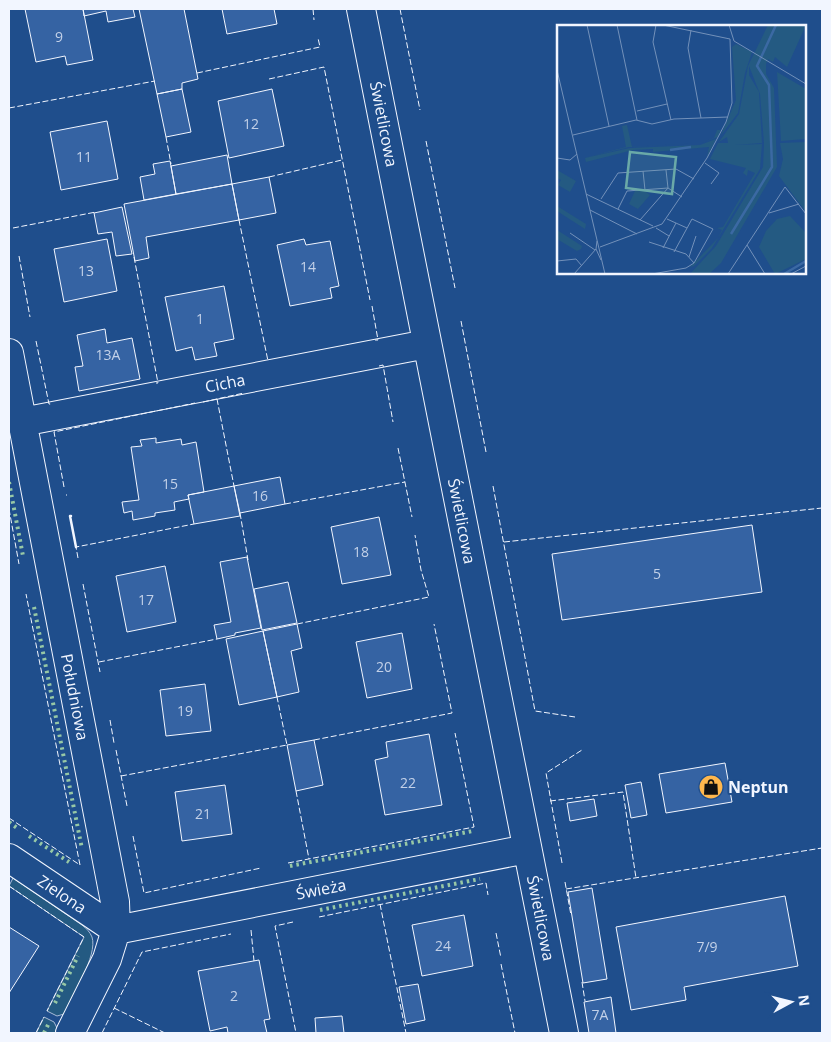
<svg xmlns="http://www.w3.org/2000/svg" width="831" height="1042" font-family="'Open Sans',sans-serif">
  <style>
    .green { fill: #245a82; stroke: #a8bbd7 }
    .building { fill: #3563a3; stroke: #f2f6ff }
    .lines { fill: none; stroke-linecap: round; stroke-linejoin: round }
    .minor-casing { stroke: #f2f6ff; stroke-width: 30 }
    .minor { stroke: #1f4e8c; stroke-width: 28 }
    .hedge { stroke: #97c8a6; stroke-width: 4; stroke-dasharray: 2.5 4; stroke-linecap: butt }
    .fence { stroke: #f2f6ff; stroke-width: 1; stroke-dasharray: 6 2.5; stroke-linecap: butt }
    .wall { stroke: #f2f6ff; stroke-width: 2.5 }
    .labels { text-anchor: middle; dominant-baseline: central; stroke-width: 4; stroke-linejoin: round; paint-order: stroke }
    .number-label { font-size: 14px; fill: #c3d1e8 }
    .street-label { font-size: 16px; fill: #f2f6ff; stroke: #1f4e8c }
    .poi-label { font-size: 16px; font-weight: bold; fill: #f2f6ff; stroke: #1f4e8c; text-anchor: start }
    .inset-river { fill: none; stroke: #3b69a3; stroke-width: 2.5 }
    .inset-road { fill: none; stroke: #7391ba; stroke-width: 1 }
    .view { fill: #6aa9a8; fill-opacity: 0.15; stroke: #6aa9a8; stroke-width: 2.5 }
    .inset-edge { fill: none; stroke: #f2f6ff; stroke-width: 2.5 }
  </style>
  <rect width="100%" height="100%" fill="#1f4e8c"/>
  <path class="green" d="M13 878 82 925C86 928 90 932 92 937 98 955 72 997 64 1014L57 1016 47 1011 84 937 9 886Z
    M44 1017 54 1022 57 1028 55 1033H36Z"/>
  <path class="building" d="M25 9H83L93 60 67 65 65 56 36 62Z
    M83 9H133L135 17 108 22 106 11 84 16Z
    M139 9H184L198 79 182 83V89L157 94Z
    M222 9H274L277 24 227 34Z
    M182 89 191 132 166 137 157 94Z
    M272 89 284 146 229 158 218 101Z
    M107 121 118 179 61 190 50 132Z
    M227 155 232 184 176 194 171 166Z
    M170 161 176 194 144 200 140 177 155 174 153 164Z
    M269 177 276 213 239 220 232 184Z
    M232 184 239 220 146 237 149 258 135 261 124 204Z
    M122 207 132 254 116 256 112 232 98 234 94 213Z
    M107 239 117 291 64 302 54 249Z
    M304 239 306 245 330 241 339 286 330 288 332 298 290 306 277 245Z
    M224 286 234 339 214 343 217 356 195 360 192 347 176 351 165 297Z
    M105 329 107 343 132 338 140 379 79 391 75 367 83 366 77 335Z
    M156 438V443L181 439 182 445 196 442 204 492 188 495 189 499 174 502 175 510 155 513V516L133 520 132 511 124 513 122 502 139 500 131 447 142 446 140 440Z
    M280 477 285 504 240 513 234 486Z
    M234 486 240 516 194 524 188 495Z
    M379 517 391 575 342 584 331 527Z
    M752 525 762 592 562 620 552 554Z
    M247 557 261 628 235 633V635L217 639 214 625 231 622 220 562Z
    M165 566 176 622 127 632 116 576Z
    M288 582 297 623 262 630 254 589Z
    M297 624 302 648 291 651 299 692 277 697 263 631Z
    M263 631 277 697 239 705 226 639Z
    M402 633 412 689 367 698 356 642Z
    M205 684 211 731 166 736 160 690Z
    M429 734 442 805 385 815 375 760 388 757 386 742Z
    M314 740 323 785 296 791 287 745Z
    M725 763 732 802 666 813 659 774Z
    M641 782 647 815 631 818 625 785Z
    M225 785 232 834 182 841 175 792Z
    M594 799 597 816 570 821 567 803Z
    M592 888 607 979 583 983 568 892Z
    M785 896 798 966 684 987 686 1000 631 1010 616 927Z
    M464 915 473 966 422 976 412 925Z
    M9 927 39 946 9 993Z
    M259 960 270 1019 264 1020 267 1033H228L227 1027 210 1031 198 971Z
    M418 984 425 1020 406 1024 399 987Z
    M611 997 616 1033H589L584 1002Z
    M342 1016 344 1033H316L315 1018Z"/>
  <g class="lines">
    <defs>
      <path id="minor" d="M361 9 564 1033
        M9 353 115 902 116 930 107 959 70 1033
        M22 422 427 344
        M9 858 116 930 527 849"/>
    </defs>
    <use href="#minor" class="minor-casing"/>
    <use href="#minor" class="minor"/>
    <path class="hedge" d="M9 482 23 556
      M34 607 82 849
      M9 822 17 828
      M29 836 69 862
      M290 866 473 831
      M320 910 480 879
      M55 1003 78 956
      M44 1033 49 1023"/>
    <path class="fence" d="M313 9 314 20
      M400 9 420 110
      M197 73 320 47 318 38
      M269 79 324 67 370 300
      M9 108 155 81
      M166 137 171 164
      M426 141 455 288
      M269 177 342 160
      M239 220 268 361
      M13 228 96 212
      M19 256 30 317
      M134 257 158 383H156
      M372 306 378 340H375
      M461 321 486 452
      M36 341 49 404H51
      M379 366 383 365 393 422
      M217 399 234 486
      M203 402 244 393
      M398 448 412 517
      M493 486 535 711 575 717
      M64 487 54 432 195 403
      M66 495H67
      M285 504 405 482
      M9 509 19 564
      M240 513 248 560
      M504 542 822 508
      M78 558 76 547 194 524
      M83 584 100 672
      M297 624 429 597 421 570 415 535
      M99 662 217 639
      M110 720 114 743
      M314 740 452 713 434 624
      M116 750 127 806
      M121 776 287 745 277 697
      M296 791 309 859
      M550 801 623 792 636 878
      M9 818 80 865 26 594
      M133 836 144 893 261 868
      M288 863 474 827 455 733
      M562 863 546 773 582 750
      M565 882 571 915
      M9 886 84 937 47 1011
      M566 889 822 848
      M380 904 406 1033
      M319 917 486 883 488 895
      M293 922 275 926 296 1033
      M251 930 254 961
      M496 933 501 958
      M501 964 515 1033
      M582 982 585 1001
      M114 1008 165 1033
      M36 1033 44 1017
      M102 1033 142 952 231 934"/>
    <path class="wall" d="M71 516H70L76 547"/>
  </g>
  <defs>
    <symbol id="shop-disc" viewBox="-11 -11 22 22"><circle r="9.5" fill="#ffb74d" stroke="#1f4e8c"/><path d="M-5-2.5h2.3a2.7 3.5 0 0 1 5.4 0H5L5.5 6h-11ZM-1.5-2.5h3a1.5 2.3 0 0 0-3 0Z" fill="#111"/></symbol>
  </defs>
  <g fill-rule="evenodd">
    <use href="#shop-disc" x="697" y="773" width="28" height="28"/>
  </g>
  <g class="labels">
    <g class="number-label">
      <text x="59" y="36">9</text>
      <text x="251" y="123">12</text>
      <text x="84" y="156">11</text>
      <text x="308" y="266">14</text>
      <text x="86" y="270">13</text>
      <text x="200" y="318">1</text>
      <text x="108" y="354">13A</text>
      <text x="170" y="483">15</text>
      <text x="260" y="495">16</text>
      <text x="361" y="551">18</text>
      <text x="657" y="573">5</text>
      <text x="146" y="599">17</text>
      <text x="384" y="666">20</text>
      <text x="185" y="710">19</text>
      <text x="408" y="782">22</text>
      <text x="203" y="813">21</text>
      <text x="443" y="945">24</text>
      <text x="707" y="946">7/9</text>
      <text x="234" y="995">2</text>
      <text x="600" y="1014">7A</text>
    </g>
    <g class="street-label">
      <text transform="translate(384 124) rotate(79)">Świetlicowa</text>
      <text transform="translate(225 383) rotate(-11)">Cicha</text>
      <text transform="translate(462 521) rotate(79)">Świetlicowa</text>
      <text transform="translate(75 697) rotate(79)">Południowa</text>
      <text transform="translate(321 889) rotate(-11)">Świeża</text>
      <text transform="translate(62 894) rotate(34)">Zielona</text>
      <text transform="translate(541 918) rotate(79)">Świetlicowa</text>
    </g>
    <g class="poi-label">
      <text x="728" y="787">Neptun</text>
    </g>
  </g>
  <g transform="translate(557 25)">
    <rect width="249" height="249" fill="#1f4e8c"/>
    <path d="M211 0H249L230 42 218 32 216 37 211 34 209 39V49L217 63 220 142 164 238 152 249H133L159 221 206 142 207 118 203 69 192 41V50L202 67 205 118 177 120 205 119 203 144 155 223 137 241 133 242 161 213 165 205 160 203 166 202 198 148 191 145 190 151 186 148 189 143 153 134 161 118H171L170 112 162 117 182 89 191 41ZM179 19 195 27 188 48 181 88 164 110 179 75 175 22ZM220 47 249 64V114L224 116ZM70 100 75 122 144 118 157 113 160 105H164L161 112 144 118 72 122 27 133 69 122 65 101ZM159 114 150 132 152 122 96 127V124L76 125 29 137 28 133 73 123 143 120ZM249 117V187L222 151 226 134 223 118ZM0 145 19 156 13 167 1 160 4 155 0 153ZM78 166H88L93 170 81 184 72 179ZM0 181 29 199 28 204 0 186ZM233 191 249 208V234L218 249 202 222 209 206 220 194ZM0 205 25 221 24 224 20 226 0 214Z" fill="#245a82"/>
    <path class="inset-river" d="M113 125 134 122M174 209 215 142 212 60 200 41 219 0M227 249 249 236"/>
    <path class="inset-road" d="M30 0 52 101M60 0 80 95M99 0 96 17 114 95M106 0 173 14M172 0 177 16M134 5 131 23 144 93M177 16 249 59M0 45 48 249M80 86 110 79M16 110 79 95 95 99 117 94 171 92M0 133 13 135 20 129M148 138 162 148 154 159M86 146 88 165M29 169 96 201M44 174 61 148 119 144 137 154M61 184 70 166 111 163 125 172M33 185 80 209M212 188 242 179M110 194 130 203M83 195 111 163 109 145M99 203 112 211M13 208 38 225M40 216 39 224 44 235M92 217 129 229 137 238M190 220 208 249M43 222 105 199 150 133 169 97 175 78 173 14M106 223 119 198M132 232 139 211M0 236 19 234 25 241M17 249 39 224M95 249 129 243 137 238 156 204 135 194 117 227M171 249 228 162 249 189M234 249 249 241"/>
    <path class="view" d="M73 127 119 132 115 169 69 163Z"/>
    <rect width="249" height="249" class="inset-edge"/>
  </g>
  <rect width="831" height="1042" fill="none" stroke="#f2f6ff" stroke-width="20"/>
  <g transform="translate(791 1002) rotate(83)" stroke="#1f4e8c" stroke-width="4" paint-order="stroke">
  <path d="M0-4L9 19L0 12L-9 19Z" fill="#f2f6ff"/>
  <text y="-8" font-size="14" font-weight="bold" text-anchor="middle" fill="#f2f6ff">N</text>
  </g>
</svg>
